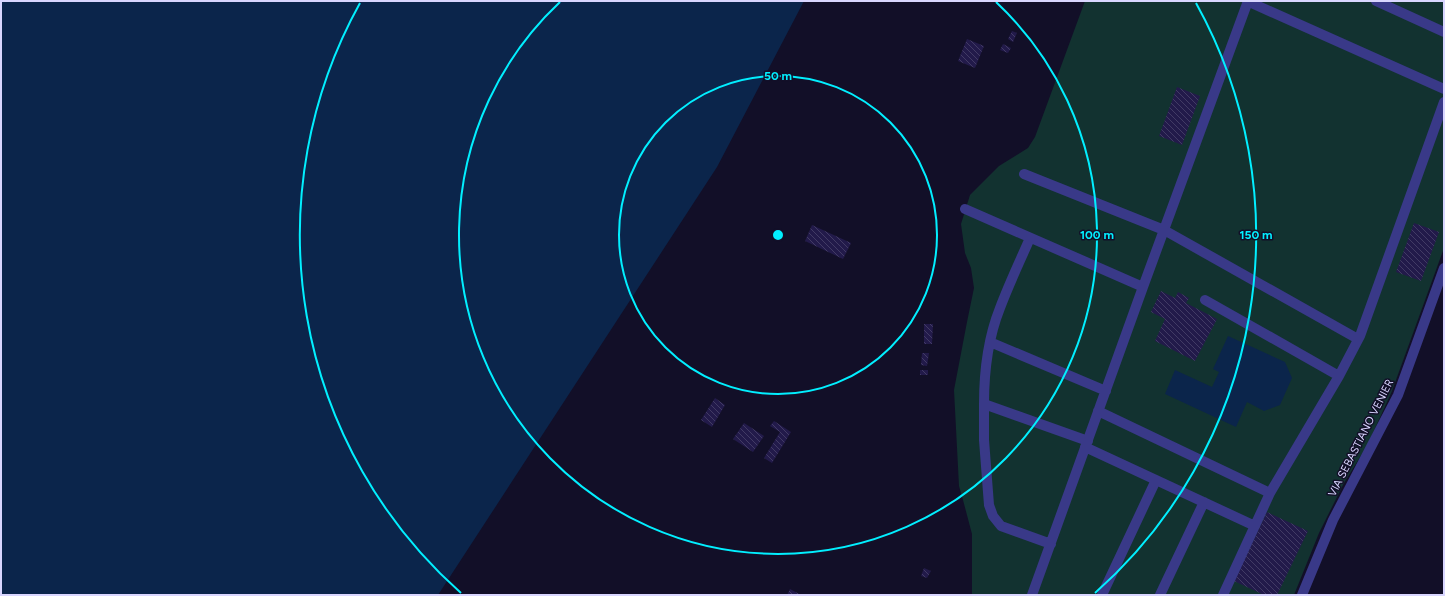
<svg xmlns="http://www.w3.org/2000/svg" width="1445" height="596" font-family="Figtree,sans-serif">
  <style>
    .green { fill: #123230 }
    .water { fill: #0b254b }
    .building { fill: url(#building-back-hatch) }
    .lines { fill: none; stroke-linecap: round; stroke-linejoin: round }
    .minor { stroke: #393988; stroke-width: 10 }
    .ring { fill: none; stroke: #02efff; stroke-width: 2 }
    .labels { text-anchor: middle; dominant-baseline: central; stroke-width: 3; stroke-linejoin: round; paint-order: stroke }
    .street-label { font-size: 11px; fill: #d9d6ff; stroke: #120f28 }
    .centre { fill: #02efff; stroke: #120f28; stroke-width: 2 }
    .ring-label { font-size: 12px; text-anchor: middle; font-weight: bold; fill: #02efff; stroke: #120f28; stroke-width: 3; stroke-linejoin: round; paint-order: stroke }
  </style>
  <defs>
    <pattern id="building-back-hatch" width="6" height="6" patternUnits="userSpaceOnUse"><rect width="6" height="6" fill="#221a4a"/><path d="M-1 5l2 2M0 0l6 6M5-1l2 2" fill="none" stroke="#423b65"/></pattern>
  </defs>
  <rect width="100%" height="100%" fill="#120f28"/>
  <path class="green" d="M1085 1H1444V248L1392 391 1367 446 1344 483 1319 533 1294 595H972V534L963 500 959 486 954 390 967 322 974 288 971 268 965 253 961 224 970 195 999 166 1028 148 1035 137Z"/>
  <path class="water" d="M1 1H804L717 167 438 595H1Z
    M1228 336 1285 362 1292 378 1280 405 1264 411 1247 402 1236 427 1165 394 1175 370 1212 387 1219 372 1213 369Z"/>
  <path class="building" d="M1012 31 1017 33 1013 42 1008 39Z
    M967 39 984 46 975 68 958 61Z
    M1003 44 1011 48 1008 53 1000 50Z
    M1177 87 1200 96 1182 145 1159 136Z
    M1414 223 1439 232 1421 281 1396 272Z
    M812 225 851 243 843 259 805 241Z
    M1161 291 1175 298 1178 292 1189 298 1186 303 1217 319 1195 361 1155 341 1165 319 1151 312Z
    M924 324H933L932 344H924Z
    M922 353H929L927 366 921 365Z
    M920 370H928V375H920Z
    M715 398 725 405 712 427 701 420Z
    M774 421 791 432 772 463 764 458 780 432 770 426Z
    M744 423 764 436 753 452 733 439Z
    M1267 512 1308 531 1277 595H1264L1234 581Z
    M924 568 931 571 927 578 921 576Z
    M790 589 801 595H787Z"/>
  <g class="lines">
    <path class="minor" d="M1247 1 1444 89
      M1376 1 1444 32
      M1024 174 1164 230 1358 339
      M965 209 1143 287 1248 1
      M1030 238C1020 261 1009 284 1000 308 988 338 984 372 984 404L1088 441
      M1205 300 1339 376
      M990 342 1106 391
      M984 404V440L989 505 993 516 1001 526 1051 544
      M1098 411 1270 493
      M1085 447 1255 526
      M1032 595 1143 287
      M1102 595 1156 480
      M1160 595 1204 502
      M1223 595 1270 493 1339 376 1360 336 1444 102
      M1302 595 1333 520 1398 395 1444 268"/>
  </g>
  <g class="ring">
    <circle cx="778" cy="235" r="159"/>
    <path d="M996 2A319 319 0 1 1 560 2"/>
    <path d="M461 593A478 478 0 0 1 360 3M1196 3A478 478 0 0 1 1095 593"/>
  </g>
  <g class="labels">
    <g class="street-label">
      <text transform="translate(1361 438) rotate(-63)">VIA SEBASTIANO VENIER</text>
    </g>
  </g>
  <circle cx="778" cy="235" r="6" class="centre"/>
  <g class="ring-label">
    <text x="778" y="80">50 m</text>
    <text x="1097" y="239">100 m</text>
    <text x="1256" y="239">150 m</text>
  </g>
  <rect width="1445" height="596" fill="none" stroke="#d9d6ff" stroke-width="4"/>
</svg>
